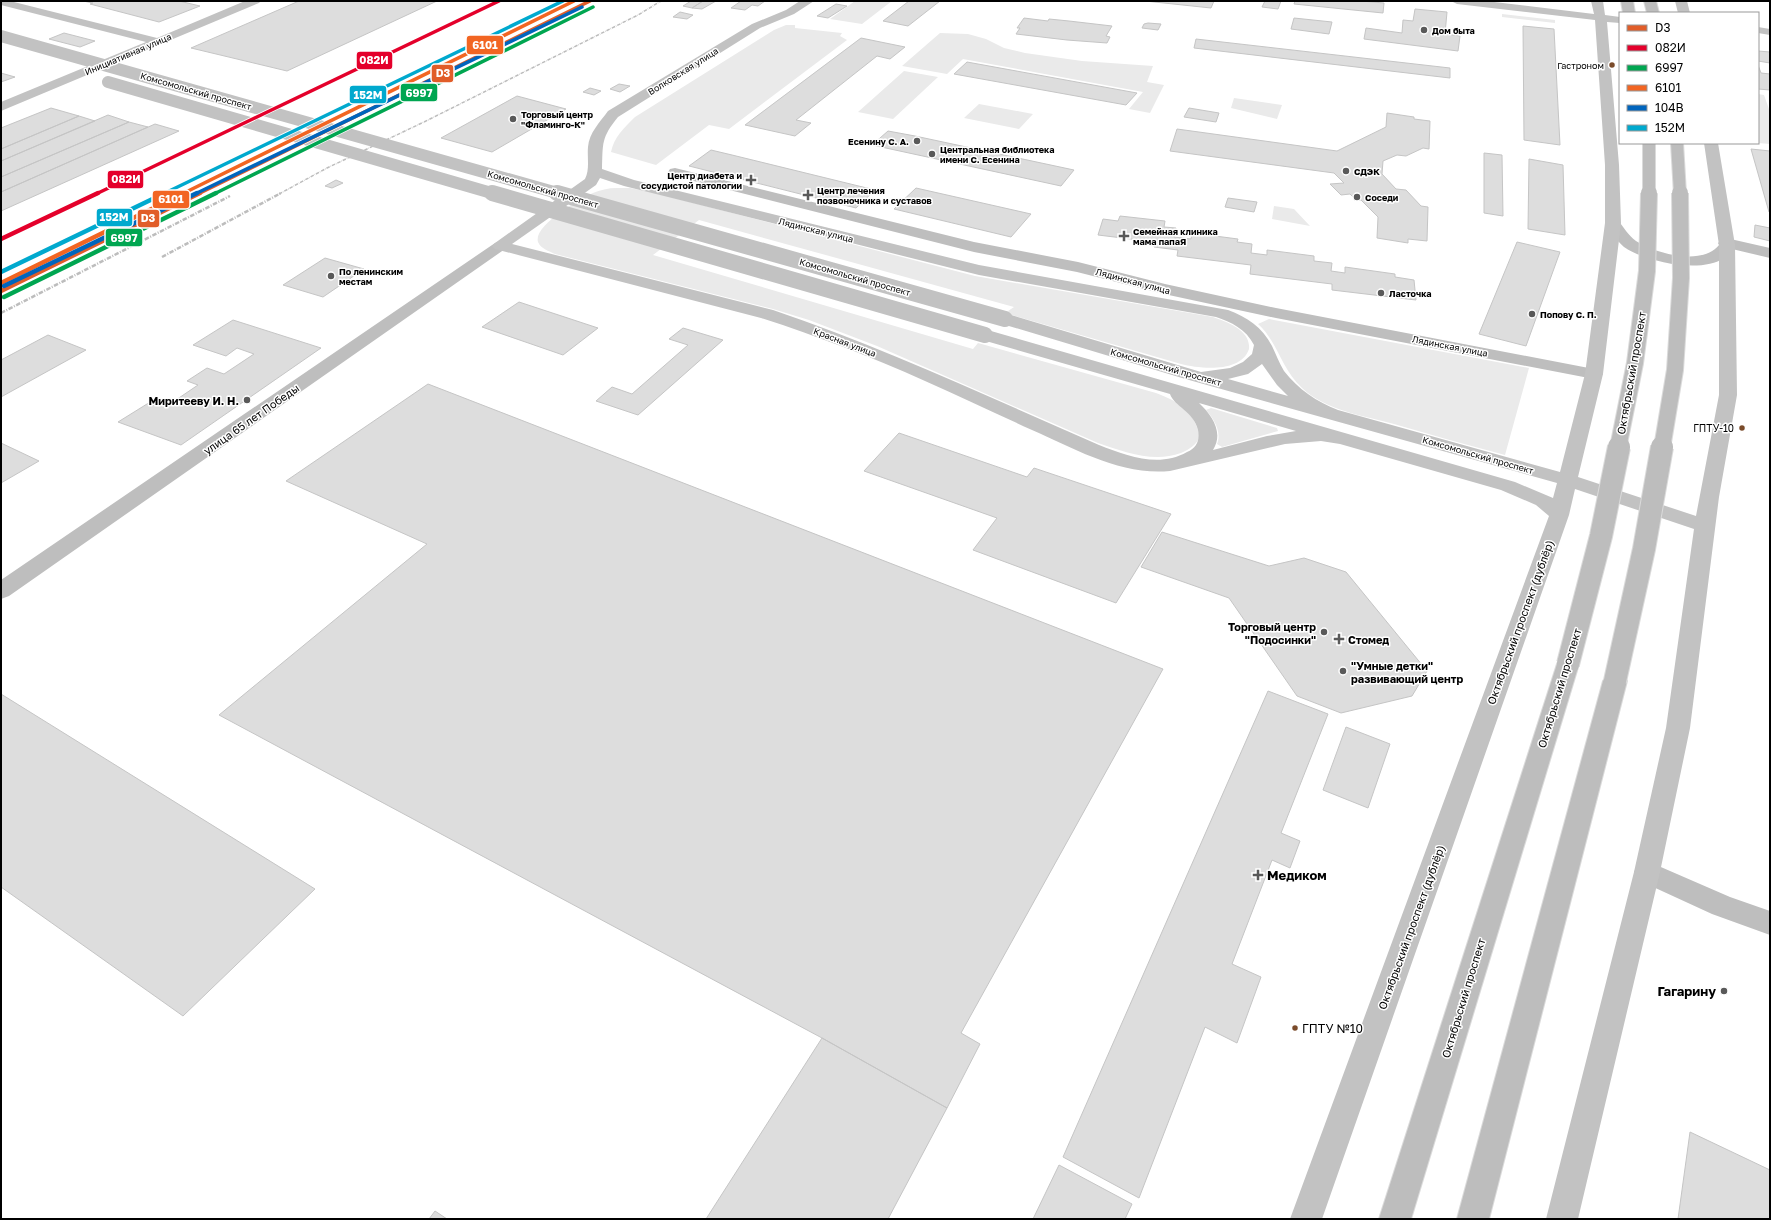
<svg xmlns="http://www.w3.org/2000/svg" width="1771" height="1220" font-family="'Golos Text',sans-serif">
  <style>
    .green { fill: #eaeaea }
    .building { fill: #ddd; stroke: #c5c5c5 }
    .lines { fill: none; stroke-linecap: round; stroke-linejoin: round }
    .primary-casing { stroke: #dbdbdb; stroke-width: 2 }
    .minor { fill: #bebebe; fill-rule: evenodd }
    .tertiary { fill: #bebebe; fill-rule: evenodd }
    .secondary { fill: #c2c2c2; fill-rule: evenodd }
    .primary { fill: #bdbdbd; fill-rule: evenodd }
    .rail-far1 { stroke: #bdbdbd; stroke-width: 1.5; stroke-dasharray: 3.5 1 0.5 1; stroke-linecap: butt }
    .rail { stroke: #bdbdbd; stroke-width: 2.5; stroke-dasharray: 4.5 1.5 1 1.5; stroke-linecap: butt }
    .primary-bridge-far2-casing { stroke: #dbdbdb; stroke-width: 14; stroke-linecap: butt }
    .primary-bridge-far1-casing { stroke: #dbdbdb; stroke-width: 18; stroke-linecap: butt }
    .primary-bridge-casing { stroke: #dbdbdb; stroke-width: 24; stroke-linecap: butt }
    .secondary-bridge-far1 { stroke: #c2c2c2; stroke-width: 12 }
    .secondary-bridge { stroke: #c2c2c2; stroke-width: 16 }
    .primary-bridge-far2 { stroke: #bdbdbd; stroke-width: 12 }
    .primary-bridge-far1 { stroke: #bdbdbd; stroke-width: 16 }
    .primary-bridge { stroke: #bdbdbd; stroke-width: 22 }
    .rail-1-far1-casing { stroke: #fff; stroke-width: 5 }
    .rail-1-casing { stroke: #fff; stroke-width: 7 }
    .rail-2-far1-casing { stroke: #fff; stroke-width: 5 }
    .rail-2-casing { stroke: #fff; stroke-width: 7 }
    .rail-3-far1-casing { stroke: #fff; stroke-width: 5 }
    .rail-3-casing { stroke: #fff; stroke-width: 7 }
    .rail-4-far1-casing { stroke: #fff; stroke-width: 5 }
    .rail-4-casing { stroke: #fff; stroke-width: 7 }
    .rail-5-far1-casing { stroke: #fff; stroke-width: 5 }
    .rail-5-casing { stroke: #fff; stroke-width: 7 }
    .rail-6-far1-casing { stroke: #fff; stroke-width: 5 }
    .rail-6-casing { stroke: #fff; stroke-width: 7 }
    .rail-1-far1 { stroke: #e15d29; stroke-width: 3.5 }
    .rail-1 { stroke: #e15d29; stroke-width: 4.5 }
    .rail-2-far1 { stroke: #e4002b; stroke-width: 3.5 }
    .rail-2 { stroke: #e4002b; stroke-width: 4.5 }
    .rail-3-far1 { stroke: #00a651; stroke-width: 3.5 }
    .rail-3 { stroke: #00a651; stroke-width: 4.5 }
    .rail-4-far1 { stroke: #f26522; stroke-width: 3.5 }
    .rail-4 { stroke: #f26522; stroke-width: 4.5 }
    .rail-5-far1 { stroke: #0065bd; stroke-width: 3.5 }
    .rail-5 { stroke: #0065bd; stroke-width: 4.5 }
    .rail-6-far1 { stroke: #00a9ce; stroke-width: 3.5 }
    .rail-6 { stroke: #00a9ce; stroke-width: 4.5 }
    .poi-dot { fill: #595959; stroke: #fff; stroke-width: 1.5 }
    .bus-dot { fill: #7a4b2a; stroke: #fff; stroke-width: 1.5 }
    .labels { text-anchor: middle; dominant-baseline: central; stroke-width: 3; stroke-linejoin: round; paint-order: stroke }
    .far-poi-label { font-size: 9px; font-weight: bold; fill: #000; stroke: #fff; text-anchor: start }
    .far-street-label { font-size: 9px; fill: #000; stroke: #fff }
    .far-bus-label { font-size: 9px; fill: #000; stroke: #fff; text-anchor: end }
    .bus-label { font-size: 10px; fill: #000; stroke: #fff; text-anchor: end }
    .street-label { font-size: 11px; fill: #000; stroke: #fff }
    .poi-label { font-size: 11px; font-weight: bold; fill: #000; stroke: #fff; text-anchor: end }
    .near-bus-label { font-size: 12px; fill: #000; stroke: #fff; text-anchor: start }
    .near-poi-label { font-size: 13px; font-weight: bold; fill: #000; stroke: #fff; text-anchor: start }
    .line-badge { stroke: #fff; stroke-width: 1.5 }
    .badge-label { font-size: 11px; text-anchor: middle; font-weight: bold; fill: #fff }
  </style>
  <rect width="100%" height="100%" fill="#fff"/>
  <path class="green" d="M855 1H892L862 24 830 19Z
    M1502 14 1555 20V23L1502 17Z
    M786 25H795V28L842 33 840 36 847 40 729 129 709 125 656 165 611 152C614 137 624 128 635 117L774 30Z
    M940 33 968 34 986 39 1004 48 1025 53 1082 61 1153 66 1147 82 1164 85 1150 113 1129 109 1143 92 963 59 947 74 902 66Z
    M904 71 938 77 893 119 858 112Z
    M1758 94 1764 95 1770 112V144L1758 143Z
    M1234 98 1282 105 1277 119 1231 108Z
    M979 104 1033 114 1019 129 964 118Z
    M617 188H630L655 193 975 276 1213 317C1227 322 1251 330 1249 349 1241 373 1201 369 1181 364L1005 313 1014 307 699 220 653 255 973 349 978 343 1156 393C1180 402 1194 411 1200 437 1196 445 1190 449 1181 453 1153 463 1125 452 1098 443L877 346 809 320 773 309 555 254C549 251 541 249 538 242 533 226 580 198 593 193 600 190 608 188 617 188Z
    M1274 206 1294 209 1310 226 1272 219Z
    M1269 319 1529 368 1505 455C1468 445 1431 435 1394 424 1364 416 1325 410 1302 388 1281 369 1278 342 1258 324Z
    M1211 408 1277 428 1278 431 1222 447 1217 444C1222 432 1214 419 1206 410Z"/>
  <path class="building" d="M83 1H179L200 6 159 22 90 4 93 3Z
    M299 1H437L287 71 191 48Z
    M691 1H703L692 8 683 6Z
    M703 1H716L702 9 692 8Z
    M741 1H765L758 6 752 5 745 10 731 8Z
    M909 1H940L908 26 883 21Z
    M1145 1H1214L1211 8Z
    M1265 1H1281L1278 9 1262 7Z
    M1295 1H1361L1384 3 1383 13 1294 4Z
    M836 4 847 6 828 18 817 16Z
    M1415 9 1447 12 1445 34 1460 36 1458 51 1364 39 1366 28 1402 33 1403 20 1413 21Z
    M680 12 693 15 687 19 673 17Z
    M1024 18 1048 21 1049 19 1069 21 1112 26 1106 36 1110 37 1107 43 1067 40 1016 34 1020 28H1017Z
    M1294 18 1332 22 1329 34 1291 29Z
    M1148 23 1161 24 1158 30 1142 28 1144 24Z
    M1523 26 1554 29 1560 145 1524 140Z
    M64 33 95 41 80 47 49 39Z
    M861 38 905 47 890 59 877 56 796 120 811 123 795 136 745 125Z
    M1196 39 1450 68V78L1194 48Z
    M1758 51 1770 52V63L1758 61Z
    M967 62 1137 93 1126 105 954 74Z
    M1758 65 1761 73 1770 74V90L1758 89Z
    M1 73 15 77 1 82Z
    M619 84 630 86 620 92 610 89Z
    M590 88 601 91 594 95 583 92Z
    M517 96 566 109 492 152 441 138Z
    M51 108 79 116 1 149V128Z
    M1189 108 1219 113 1216 122 1184 117Z
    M1387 113 1414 117V119L1430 121 1429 149 1423 148 1406 156 1397 155 1383 161 1382 174 1396 189 1406 190 1421 206 1428 207 1427 241 1408 239V243L1377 238 1378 217 1361 200H1356L1350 194 1341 195 1330 184 1344 183 1334 173 1170 151 1177 129 1337 151 1386 127Z
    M108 115 129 122 1 177V161Z
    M79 116 95 121 1 161V149Z
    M129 122 148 127 1 192V177Z
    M155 124 179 131 1 211V192Z
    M888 131 915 136 1074 170 1061 186 872 145Z
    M1751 149 1770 151V213L1769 212Z
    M711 150 732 155 875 190 856 208 689 166Z
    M1484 153 1502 155 1503 216 1484 213Z
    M1529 159 1563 165 1565 235 1528 229Z
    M336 180 343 183 332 188 325 186Z
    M916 188 1031 214 1011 237 894 209Z
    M1228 198 1257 202 1254 212 1225 207Z
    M1120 216 1165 221 1164 227 1176 228 1174 237 1191 239 1192 233 1238 239 1237 242 1252 244 1251 253 1267 255V250L1314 256V261L1332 263 1331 271 1345 273V267L1395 274V277L1414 280 1416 300 1332 290V284L1250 274 1251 265 1177 256 1178 250 1154 247 1155 242 1098 235 1103 219 1118 221Z
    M1755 225 1770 228V241L1754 237Z
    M1517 242 1560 252 1526 346 1479 334Z
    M325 258 364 269 323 297 283 285Z
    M519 302 598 328 563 355 482 327Z
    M233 320 321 348 181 445 118 422 155 399 170 404 198 385 187 381 207 368 224 374 254 354 237 348 226 356 193 345Z
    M683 328 723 340 638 415 596 401 612 387 632 394 688 345 669 339Z
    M48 335 86 350 1 397V360Z
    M428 384 1163 669 961 1033 980 1044 947 1108 822 1038 219 715 427 544 286 481Z
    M899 433 1027 477 1034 468 1171 514 1116 603 973 550 997 518 864 471Z
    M1 443 39 461 1 483Z
    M1162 532 1269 566 1304 558 1346 572 1427 671 1412 696 1341 713 1297 696 1229 598 1141 567Z
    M1268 691 1328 714 1281 833 1300 841 1290 868 1272 860 1232 964 1261 977 1237 1043 1205 1027 1139 1198 1063 1157Z
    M1 694 315 889 183 1016 1 887Z
    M1346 727 1390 744 1368 808 1323 790Z
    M822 1038 947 1108 888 1219H706Z
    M1690 1132 1770 1170V1219H1678Z
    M1059 1165 1132 1204 1125 1219H1033Z
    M435 1211 447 1219H429Z"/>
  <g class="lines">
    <defs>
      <path id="primary" d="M1621 1H1633L1635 13H1623Z
        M1644 1H1656L1659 13H1647Z
        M1568 656 1576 658 1579 664 1411 1219H1379L1557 664 1560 658Z
        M1615 672 1623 675 1627 681 1489 1219H1457L1603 681 1607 675Z"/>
    </defs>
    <use href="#primary" class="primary-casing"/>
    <path class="minor" d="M675 168 974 242 1078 262 1165 284 1276 308 1594 369 1600 370 1603 374 1600 378 1594 379 1276 318 1164 294 1077 272 974 252 670 175 668 172 670 169Z"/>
    <path class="tertiary" d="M1613 218 1618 220C1624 228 1628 235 1636 241 1656 254 1703 266 1719 245L1718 243 1721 240 1726 238 1770 248V258L1732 249C1730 252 1727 256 1724 258 1701 274 1646 262 1624 247 1616 240 1611 232 1605 223L1608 220Z
      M500 241 505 243 508 246 505 249 9 596 1 599V580L495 243Z
      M1647 861 1730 897 1770 911V935L1712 914 1638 880 1634 872 1638 864Z"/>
    <path class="secondary" d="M1 1H10L157 38 245 1H261L259 3 1 111V102L146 42 1 5Z
      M800 1H814L794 14 760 28 618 117C601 138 603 143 602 169L634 180 979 265 1228 310C1247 317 1262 327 1272 346 1276 354 1279 363 1284 371 1298 389 1317 402 1338 410L1560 472 1585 374 1605 223V165L1595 20 1457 4 1451 1H1486L1594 14 1591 1H1603L1605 15 1620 17V23L1607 22 1619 165 1621 223 1603 374 1578 477 1696 516 1719 395V245L1704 143H1718L1735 245 1737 395 1719 497 1690 728 1660 872 1578 1219H1546L1634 872 1666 728 1694 529 1575 489 1569 515 1322 1219H1290L1549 516 1536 505 1501 490 1340 444 1321 441 1285 444 1170 471C1122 476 1075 449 1032 430 997 414 961 397 925 381 871 357 817 336 761 318L495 249 492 246 495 243 585 179C590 169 587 158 588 147 589 133 600 122 608 111L752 24 786 10ZM600 178 624 186 979 275 1216 317C1231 322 1246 329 1254 345L1252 354 1243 362 1230 368 1201 372 1011 315 1005 314 999 315 997 319 999 323 1182 378 1557 483 1553 498 1515 482 991 331 985 330 979 331 976 335 979 339 1170 394C1174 406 1194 412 1198 430 1200 440 1197 448 1187 452 1159 468 1127 456 1099 445 991 398 885 348 773 310L512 244 596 185ZM1262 364 1277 385 1288 396 1228 379 1248 374ZM1199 403 1296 431 1267 436 1213 450C1224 433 1212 415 1199 403Z
      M1675 1H1687L1690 13H1678Z
      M1758 27 1770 29V35L1758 33Z"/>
    <use href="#primary" class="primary"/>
    <path class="rail-far1" d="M279 194 327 168 424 122 638 15 661 1"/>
    <path class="rail" d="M162 257 281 193
      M1 313 230 196"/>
    <defs>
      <path id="primary-bridge-far2" d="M1649 143V194
        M1677 143 1680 194"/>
      <path id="primary-bridge-far1" d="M1618 448 1635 363 1647 271 1649 193
        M1662 448 1675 370 1681 278 1680 193"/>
      <path id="primary-bridge" d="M1568 664 1601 536 1619 447
        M1615 681 1644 549 1662 447"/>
    </defs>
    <use href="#primary-bridge-far2" class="primary-bridge-far2-casing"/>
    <use href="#primary-bridge-far1" class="primary-bridge-far1-casing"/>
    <use href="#primary-bridge" class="primary-bridge-casing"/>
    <path class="secondary-bridge-far1" d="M1 36 561 194
      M108 82 495 194"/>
    <path class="secondary-bridge" d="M492 193 985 335
      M557 193 1005 319"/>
    <use href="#primary-bridge-far2" class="primary-bridge-far2"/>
    <use href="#primary-bridge-far1" class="primary-bridge-far1"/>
    <use href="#primary-bridge" class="primary-bridge"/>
    <defs>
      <path id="rail-1-far1" d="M198 194 590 1"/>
      <path id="rail-1" d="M1 291 200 193"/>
      <path id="rail-2-far1" d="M96 194 499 1"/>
      <path id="rail-2" d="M1 239 98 193"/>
      <path id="rail-3-far1" d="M214 194 593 7"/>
      <path id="rail-3" d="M4 297 216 193"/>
      <path id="rail-4-far1" d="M182 194 574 1"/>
      <path id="rail-4" d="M1 283 184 193"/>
      <path id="rail-5-far1" d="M195 194 582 7"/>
      <path id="rail-5" d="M4 286 197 193"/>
      <path id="rail-6-far1" d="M163 194 563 1"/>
      <path id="rail-6" d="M1 272 165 193"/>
    </defs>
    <use href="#rail-1-far1" class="rail-1-far1-casing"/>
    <use href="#rail-1" class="rail-1-casing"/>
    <use href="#rail-2-far1" class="rail-2-far1-casing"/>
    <use href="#rail-2" class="rail-2-casing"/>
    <use href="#rail-3-far1" class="rail-3-far1-casing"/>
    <use href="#rail-3" class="rail-3-casing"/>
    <use href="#rail-4-far1" class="rail-4-far1-casing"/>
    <use href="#rail-4" class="rail-4-casing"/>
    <use href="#rail-5-far1" class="rail-5-far1-casing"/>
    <use href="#rail-5" class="rail-5-casing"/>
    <use href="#rail-6-far1" class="rail-6-far1-casing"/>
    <use href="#rail-6" class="rail-6-casing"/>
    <use href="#rail-1-far1" class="rail-1-far1"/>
    <use href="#rail-1" class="rail-1"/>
    <use href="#rail-2-far1" class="rail-2-far1"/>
    <use href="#rail-2" class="rail-2"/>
    <use href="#rail-3-far1" class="rail-3-far1"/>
    <use href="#rail-3" class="rail-3"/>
    <use href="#rail-4-far1" class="rail-4-far1"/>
    <use href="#rail-4" class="rail-4"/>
    <use href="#rail-5-far1" class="rail-5-far1"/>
    <use href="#rail-5" class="rail-5"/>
    <use href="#rail-6-far1" class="rail-6-far1"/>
    <use href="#rail-6" class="rail-6"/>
  </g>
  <g class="poi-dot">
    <circle cx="1424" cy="30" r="4"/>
    <circle cx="513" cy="119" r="4"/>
    <circle cx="917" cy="141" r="4"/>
    <circle cx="932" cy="154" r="4"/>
    <circle cx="1346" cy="171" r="4"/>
    <path d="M749 174h4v4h4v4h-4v4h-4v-4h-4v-4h4z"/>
    <path d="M806 189h4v4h4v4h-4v4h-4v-4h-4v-4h4z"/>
    <circle cx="1357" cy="197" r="4"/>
    <path d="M1122 230h4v4h4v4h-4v4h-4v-4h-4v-4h4z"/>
    <circle cx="331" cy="276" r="4"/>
    <circle cx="1381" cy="293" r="4"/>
    <circle cx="1532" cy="314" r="4"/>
    <circle cx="247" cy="400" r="4"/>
    <circle cx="1324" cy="632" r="4"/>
    <path d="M1337 633h4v4h4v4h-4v4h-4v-4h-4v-4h4z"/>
    <circle cx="1343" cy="671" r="4"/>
    <path d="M1256 869h4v4h4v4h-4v4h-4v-4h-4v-4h4z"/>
    <circle cx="1724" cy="991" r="4"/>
  </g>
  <g class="bus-dot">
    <circle cx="1612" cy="65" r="3.5"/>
    <circle cx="1742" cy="428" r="3.5"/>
    <circle cx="1295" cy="1028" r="3.5"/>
  </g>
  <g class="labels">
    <g class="far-poi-label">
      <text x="1432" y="30">Дом быта</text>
      <text x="521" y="114">Торговый центр<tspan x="521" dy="10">"Фламинго-К"</tspan></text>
      <text x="909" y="141" text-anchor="end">Есенину С. А.</text>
      <text x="940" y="149">Центральная библиотека<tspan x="940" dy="10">имени С. Есенина</tspan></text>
      <text x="1354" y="171">СДЭК</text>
      <text x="742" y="175" text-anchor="end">Центр диабета и<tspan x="742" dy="10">сосудистой патологии</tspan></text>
      <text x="817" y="190">Центр лечения<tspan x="817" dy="10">позвоночника и суставов</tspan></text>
      <text x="1365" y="197">Соседи</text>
      <text x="1133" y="231">Семейная клиника<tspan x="1133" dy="10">мама папаЯ</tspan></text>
      <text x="339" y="271">По ленинским<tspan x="339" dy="10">местам</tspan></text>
      <text x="1389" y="293">Ласточка</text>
      <text x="1540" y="314">Попову С. П.</text>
    </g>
    <g class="far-street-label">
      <text transform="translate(128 54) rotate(-23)">Инициативная улица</text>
      <text transform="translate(683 71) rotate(-32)">Волковская улица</text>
      <text transform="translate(196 91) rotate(16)">Комсомольский проспект</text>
      <text transform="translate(543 189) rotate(16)">Комсомольский проспект</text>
      <text transform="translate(816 230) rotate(14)">Лядинская улица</text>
      <text transform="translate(855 277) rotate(16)">Комсомольский проспект</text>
      <text transform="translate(1133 281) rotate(15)">Лядинская улица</text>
      <text transform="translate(845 342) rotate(21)">Красная улица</text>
      <text transform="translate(1450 346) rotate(11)">Лядинская улица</text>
      <text transform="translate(1166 367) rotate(16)">Комсомольский проспект</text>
      <text transform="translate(1478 455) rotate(16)">Комсомольский проспект</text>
    </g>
    <g class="far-bus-label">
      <text x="1604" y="65">Гастроном</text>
    </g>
    <g class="bus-label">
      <text x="1734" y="428">ГПТУ-10</text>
    </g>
    <g class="street-label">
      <text transform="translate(1631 373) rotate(-80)">Октябрьский проспект</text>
      <text transform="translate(251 419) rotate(-35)">улица 65 лет Победы</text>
      <text transform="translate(1520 622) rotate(-70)">Октябрьский проспект (дублёр)</text>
      <text transform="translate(1559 688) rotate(-73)">Октябрьский проспект</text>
      <text transform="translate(1411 927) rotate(-70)">Октябрьский проспект (дублёр)</text>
      <text transform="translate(1463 998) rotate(-73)">Октябрьский проспект</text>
    </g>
    <g class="poi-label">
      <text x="239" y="400">Миритееву И. Н.</text>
      <text x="1316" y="626">Торговый центр<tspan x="1316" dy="13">"Подосинки"</tspan></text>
      <text x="1348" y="639" text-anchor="start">Стомед</text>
      <text x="1351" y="665" text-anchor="start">"Умные детки"<tspan x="1351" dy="13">развивающий центр</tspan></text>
    </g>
    <g class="near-bus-label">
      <text x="1302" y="1028">ГПТУ №10</text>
    </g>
    <g class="near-poi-label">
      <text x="1267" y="875">Медиком</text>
      <text x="1716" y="991" text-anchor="end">Гагарину</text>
    </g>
  </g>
  <g class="line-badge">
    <rect x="466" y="35" width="38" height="20" rx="4" fill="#f26522"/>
    <rect x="356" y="51" width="37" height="19" rx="4" fill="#e4002b"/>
    <rect x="431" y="64" width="23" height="19" rx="4" fill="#e15d29"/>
    <rect x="400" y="83" width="38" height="19" rx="4" fill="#00a651"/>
    <rect x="349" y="85" width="38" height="19" rx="4" fill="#00a9ce"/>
    <rect x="107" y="170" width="37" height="19" rx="4" fill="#e4002b"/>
    <rect x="152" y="190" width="38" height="19" rx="4" fill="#f26522"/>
    <rect x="96" y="208" width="37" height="19" rx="4" fill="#00a9ce"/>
    <rect x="137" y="209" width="23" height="19" rx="4" fill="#e15d29"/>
    <rect x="105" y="228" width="38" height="19" rx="4" fill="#00a651"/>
  </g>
  <g class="badge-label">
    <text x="485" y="49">6101</text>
    <text x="374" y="64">082И</text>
    <text x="443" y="77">D3</text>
    <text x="419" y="97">6997</text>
    <text x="368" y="99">152М</text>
    <text x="126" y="183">082И</text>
    <text x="171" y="203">6101</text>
    <text x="114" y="221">152М</text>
    <text x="148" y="222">D3</text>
    <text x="124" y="242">6997</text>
  </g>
  <rect width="1771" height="1220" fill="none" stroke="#000000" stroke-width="4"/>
  <rect x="1619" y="12" width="140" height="132" fill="#ffffff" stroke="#999999"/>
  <rect x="1627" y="25" width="20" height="6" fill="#e15d29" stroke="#999999"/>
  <text x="1655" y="32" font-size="12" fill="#000000">D3</text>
  <rect x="1627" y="45" width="20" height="6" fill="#e4002b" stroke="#999999"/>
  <text x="1655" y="52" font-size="12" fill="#000000">082И</text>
  <rect x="1627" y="65" width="20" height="6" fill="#00a651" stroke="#999999"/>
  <text x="1655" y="72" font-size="12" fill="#000000">6997</text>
  <rect x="1627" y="85" width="20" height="6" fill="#f26522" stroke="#999999"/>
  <text x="1655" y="92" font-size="12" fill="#000000">6101</text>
  <rect x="1627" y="105" width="20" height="6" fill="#0065bd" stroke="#999999"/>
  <text x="1655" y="112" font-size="12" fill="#000000">104В</text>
  <rect x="1627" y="125" width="20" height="6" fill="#00a9ce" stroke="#999999"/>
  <text x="1655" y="132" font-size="12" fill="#000000">152М</text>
</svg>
